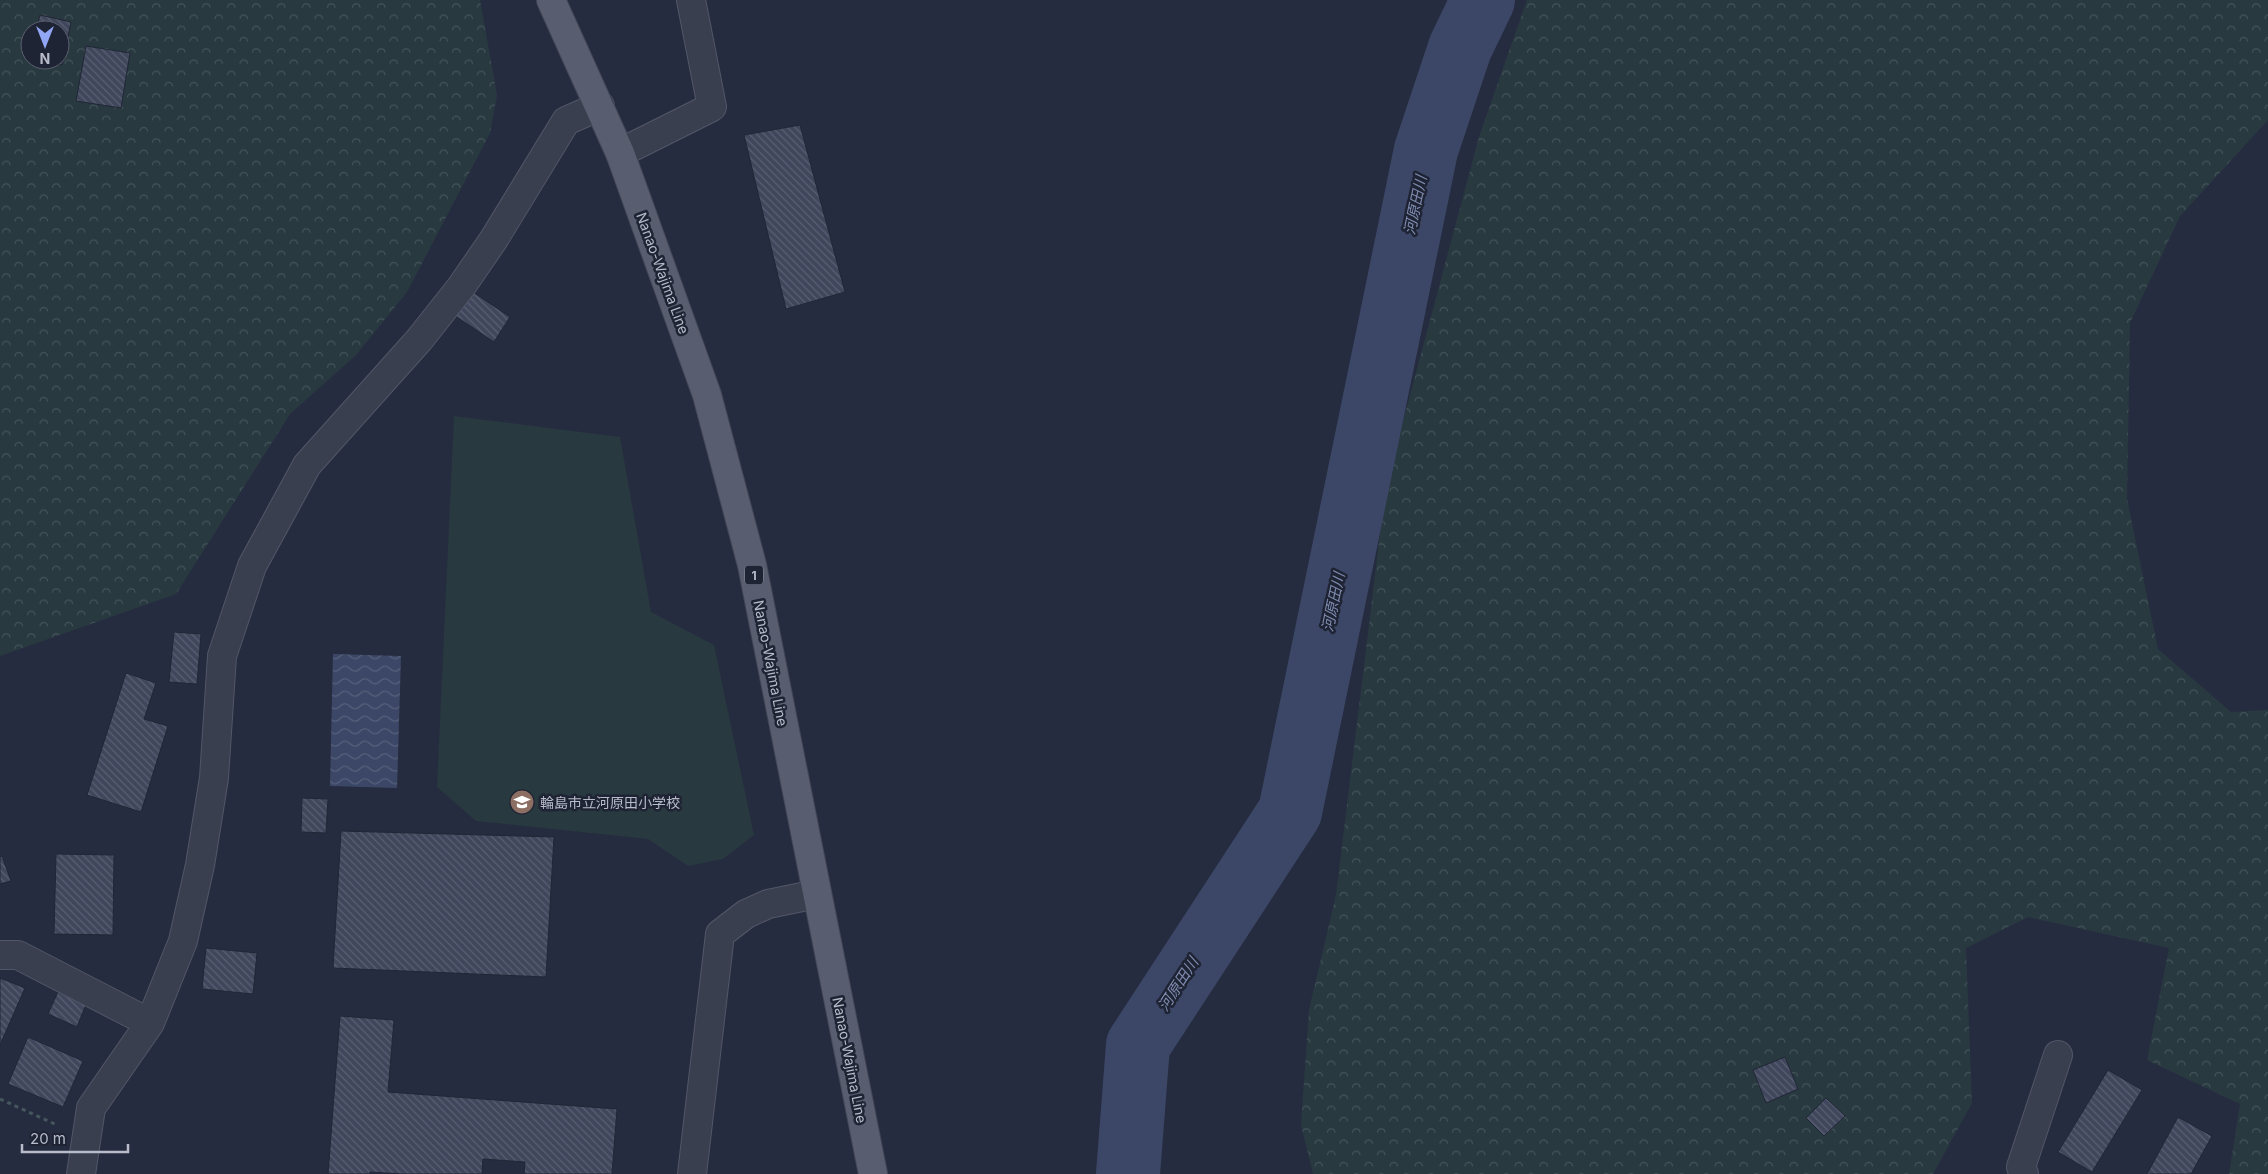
<svg xmlns="http://www.w3.org/2000/svg" width="2268" height="1174" font-family="Inter,'Noto Sans JP',sans-serif">
  <style>
    .forest { fill: url(#forest-crowns); fill-rule: evenodd }
    .pitch { fill: #283940 }
    .water { fill: url(#water-waves) }
    .lines { fill: none; stroke-linecap: round; stroke-linejoin: round }
    .river { stroke: #3c4767; stroke-width: 64 }
    .building { fill: url(#building-back-hatch); stroke: #212636 }
    .street-casing { stroke: #525767; stroke-width: 30 }
    .primary-casing { stroke: #444858; stroke-width: 30 }
    .path { stroke: #46565d; stroke-width: 3; stroke-dasharray: 4 4; stroke-linecap: butt }
    .street { stroke: #3a3f4f; stroke-width: 28 }
    .primary { stroke: #585e6f; stroke-width: 28 }
    .labels { text-anchor: middle; dominant-baseline: central; stroke-width: 5; stroke-linejoin: round; paint-order: stroke }
    .shield { fill: #1f2434; stroke: #898e9d; stroke-width: 1 }
    .shield-label { font-size: 12px; font-weight: bold; fill: #b7bbca }
    .street-label { font-size: 14px; fill: #b7bbca; stroke: #1f2434 }
    .poi-label { font-size: 14px; fill: #b7bbca; stroke: #1f2434; text-anchor: start }
    .water-label { font-size: 15px; font-style: italic; fill: #7f8cb0; stroke: #1f2434 }
  </style>
  <defs>
    <pattern id="forest-crowns" width="20" height="18" patternUnits="userSpaceOnUse" patternTransform="scale(1.25)"><rect width="20" height="18" fill="#283940"/><path d="M2 6a3 3 0 1 1 6 0M12 15a3 3 0 1 1 6 0" fill="none" stroke="#45545a"/></pattern>
    <pattern id="water-waves" width="16" height="10" patternUnits="userSpaceOnUse" patternTransform="scale(1.25)"><rect width="16" height="10" fill="#3c4767"/><path d="M0 5q4-4 8 0t8 0" fill="none" stroke="#56607b"/></pattern>
    <pattern id="building-back-hatch" width="6" height="6" patternUnits="userSpaceOnUse" patternTransform="scale(1.25)"><rect width="6" height="6" fill="#40475c"/><path d="M-1 5l2 2M0 0l6 6M5-1l2 2" fill="none" stroke="#596072"/></pattern>
  </defs>
  <rect width="100%" height="100%" fill="#262c3f"/>
  <path class="forest" d="M0 0H480L497 95 490 133 407 292 356 355 290 414 176 594 0 656ZM30 30H60V60H30Z
    M1527 0H2268V120L2180 216 2130 323 2127 499 2158 649 2231 712 2268 710V1174H2229L2240 1104 2147 1060 2169 948 2028 917 1966 948 1972 1103 1933 1174H1313L1301 1125 1309 1010 1336 895 1386 485 1479 137Z"/>
  <path class="pitch" d="M454 416 620 437 651 612 714 645 754 835 723 859 688 866 648 839 476 821 437 787Z"/>
  <path class="water" d="M333 654 401 656 397 788 330 786Z"/>
  <g class="lines">
    <path class="river" d="M1128 1174 1138 1045 1290 812 1426 150 1460 48 1483 0"/>
  </g>
  <path class="building" d="M40 15 71 22 62 65 41 60H60V30H36Z
    M86 46 130 53 121 108 76 101Z
    M800 125 845 292 786 309 744 135Z
    M470 290 510 317 494 342 454 315Z
    M174 632 201 634 197 684 169 682Z
    M126 673 156 683 144 719 168 726 141 812 87 795Z
    M302 798 328 799 326 833 301 832Z
    M341 831 554 837 546 977 333 968Z
    M56 854 114 855 113 935 54 934Z
    M2 856 11 881 0 884V857Z
    M206 948 257 953 253 994 202 989Z
    M0 978 25 988 0 1045Z
    M61 985 89 997 77 1027 48 1014Z
    M340 1016 394 1020 388 1092 617 1109 612 1174H524L525 1162 483 1159 482 1174H402L370 1172V1174H328Z
    M28 1037 83 1061 63 1107 8 1084Z
    M1785 1057 1798 1089 1766 1103 1753 1070Z
    M2108 1070 2142 1090 2092 1172 2058 1152Z
    M1826 1098 1845 1116 1824 1136 1806 1118Z
    M2178 1117 2212 1136 2191 1174H2147Z"/>
  <g class="lines">
    <defs>
      <path id="street" d="M620 153 712 107 691 0
        M0 955H18L150 1023
        M81 1174 91 1108 150 1023 183 941 200 865 214 778 222 656 252 566 307 465 419 340 461 287 494 239 566 121 600 106
        M692 1174 720 934 746 914 768 904 817 894
        M2024 1174 2021 1167 2058 1055"/>
      <path id="primary" d="M551 0 620 153 707 395 752 565 873 1174"/>
    </defs>
    <use href="#street" class="street-casing"/>
    <use href="#primary" class="primary-casing"/>
    <path class="path" d="M0 1099 57 1125"/>
    <use href="#street" class="street"/>
    <use href="#primary" class="primary"/>
  </g>
  <defs>
    <symbol id="school-disc" viewBox="-11 -11 22 22"><circle r="9.5" fill="#8d6e63" stroke="#1f2434"/><path d="M0-5L7-2L0 1L-7-2ZM-4 1L0 2.5L4 1V4Q0 6-4 4Z" fill="#fff"/></symbol>
  </defs>
  <g fill-rule="evenodd">
    <use href="#school-disc" x="508" y="788" width="28" height="28"/>
  </g>
  <g class="labels">
    <rect class="shield" x="745" y="565.5" width="18" height="19" rx="4"/>
    <g class="shield-label">
      <text x="754" y="575">1</text>
    </g>
    <g class="street-label">
      <text transform="translate(663 273) rotate(70)">Nanao-Wajima Line</text>
      <text transform="translate(771 663) rotate(79)">Nanao-Wajima Line</text>
      <text transform="translate(850 1060) rotate(79)">Nanao-Wajima Line</text>
    </g>
    <g class="poi-label">
      <text x="540" y="802">輪島市立河原田小学校</text>
    </g>
    <g class="water-label">
      <text transform="translate(1415 205) rotate(-78)">河原田川</text>
      <text transform="translate(1333 602) rotate(-78)">河原田川</text>
      <text transform="translate(1178 984) rotate(-57)">河原田川</text>
    </g>
  </g>
  <g transform="translate(45 45) rotate(180)"><circle r="24" fill="#1f2434" stroke="#5c6070"/>
  <path d="M0-4L9 19L0 12L-9 19Z" fill="#91a6f4"/>
  <text y="-8" font-size="14" font-weight="bold" text-anchor="middle" fill="#b7bbca">N</text>
  </g>
  <path d="M22 1144v8h106v-8" fill="none" stroke="#b7bbca" stroke-width="2.5"/>
  <text x="30" y="1144" font-size="15" fill="#b7bbca" stroke="#1f2434" stroke-width="4" paint-order="stroke">20 m</text>
</svg>
